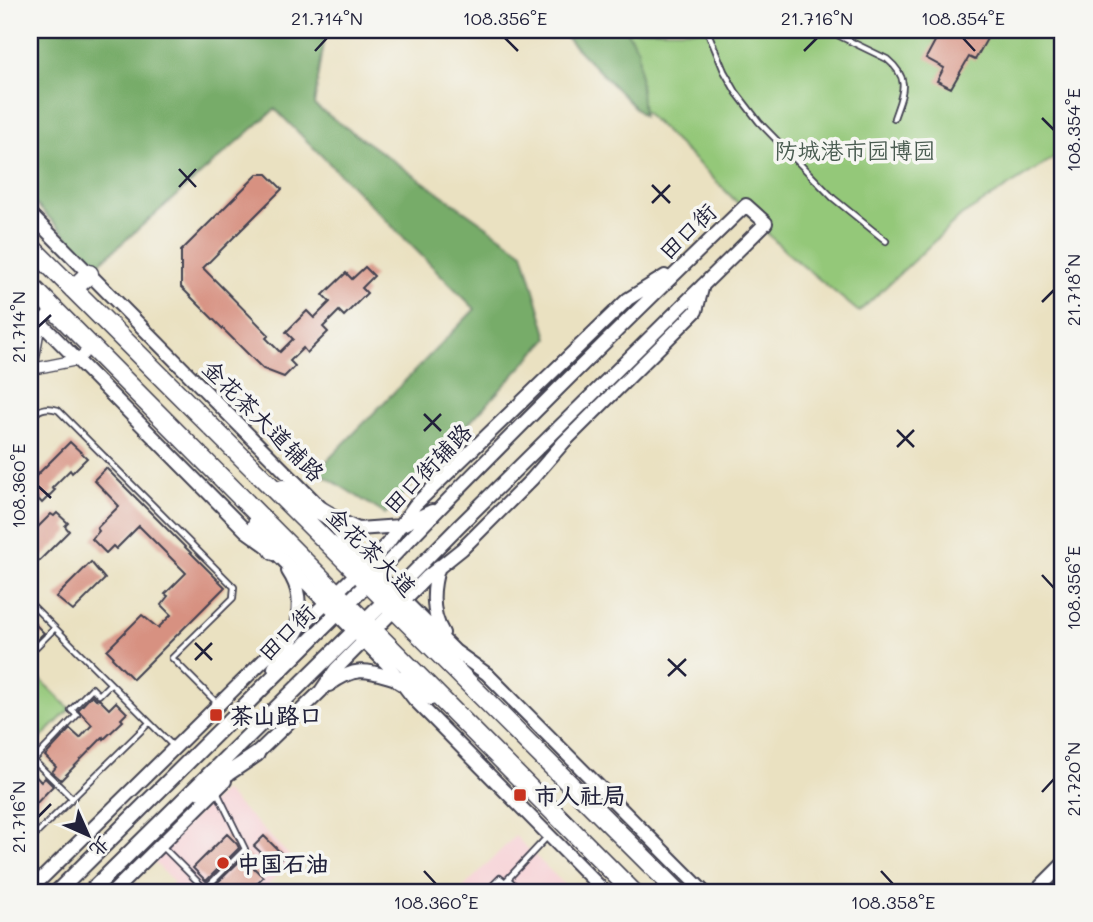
<svg xmlns="http://www.w3.org/2000/svg" width="1093" height="922" font-family="Mali,'LXGW WenKai TC',sans-serif">
  <style>
    .built { fill: #f7cfd4 }
    .green { fill: #94c879; stroke: #5b755a; stroke-width: 2 }
    .forest { fill: #77ac69; stroke: #4c6752; stroke-width: 2 }
    .building { fill: #d79181 }
    .lines { fill: none; stroke-linecap: round; stroke-linejoin: round }
    .lane-casing { stroke: #403f4f; stroke-width: 8 }
    .street-casing { stroke: #403f4f; stroke-width: 13 }
    .secondary-casing { stroke: #403f4f; stroke-width: 16 }
    .primary-casing { stroke: #403f4f; stroke-width: 18 }
    .highway-casing { stroke: #403f4f; stroke-width: 21 }
    .lane { stroke: #fff; stroke-width: 4.5 }
    .street { stroke: #fff; stroke-width: 10 }
    .secondary { stroke: #fff; stroke-width: 12 }
    .primary { stroke: #fff; stroke-width: 14 }
    .highway { stroke: #fff; stroke-width: 18 }
    .ticks { fill: none; stroke: #22223b; stroke-width: 2.5 }
    .poi-dot { fill: #c8321e; stroke: #f6f6f2; stroke-width: 2.5 }
    .labels { text-anchor: middle; dominant-baseline: central; stroke-width: 7; stroke-linejoin: round; paint-order: stroke }
    .park-label { font-size: 23px; fill: #4a5c51; stroke: #f6f6f2 }
    .street-label { font-size: 23px; fill: #22223b; stroke: #f6f6f2 }
    .poi-label { font-size: 23px; font-weight: bold; fill: #22223b; stroke: #f6f6f2; text-anchor: start }
    .neatline { fill: none; stroke: #22223b; stroke-width: 2.5 }
    .ticks-label { font-size: 18px; text-anchor: middle; fill: #22223b }
  </style>
  <rect width="100%" height="100%" fill="#f6f6f2"/>
  <filter id="ink" filterUnits="userSpaceOnUse"><feTurbulence type="fractalNoise" baseFrequency=".0143" numOctaves="2"/><feDisplacementMap in="SourceGraphic" scale="14" xChannelSelector="R" yChannelSelector="G"/><feConvolveMatrix kernelMatrix="1 2 1 2 8 2 1 2 1" color-interpolation-filters="sRGB"/></filter>
  <filter id="wash" filterUnits="userSpaceOnUse"><feTurbulence type="fractalNoise" baseFrequency=".00686" numOctaves="4" result="noise"/><feDisplacementMap in="SourceGraphic" scale="28" xChannelSelector="R" yChannelSelector="G"/><feGaussianBlur stdDeviation="1.57" result="paint"/><feColorMatrix in="noise" values="0 0 0 0 0 0 0 0 0 0 0 0 0 0 0 0 0 1.4 0 .05"/><feComposite in="paint" operator="in"/></filter>
  <g filter="url(#wash)">
    <rect width="100%" height="100%" fill="#eae1c1"/>
    <path class="built" d="M224 791 293 859 261 892H170L173 881 152 860 202 810Z
      M515 836 572 892H459Z"/>
    <path class="green" d="M559 30H1063V152L961 216 859 312 785 251 703 168Z
      M30 669 70 709 30 749Z"/>
    <path class="forest" d="M30 30H326L314 105 523 252 548 338 385 514 317 471 475 309 275 109 96 266 30 198Z
      M559 30H626L638 49 643 116Z"/>
    <g id="blocks">
      <path class="building" d="M941 30H951L961 35 964 30H992L975 60 969 57 951 88 937 81 944 68 926 58Z
        M258 174H267L282 189 203 268 269 335 266 338 280 352 293 339 286 332 307 311 314 318 330 302 323 295 346 273 352 279 365 267 374 276 362 288 367 293 344 316 339 311 323 327 328 332 307 353 303 348 290 361 295 366 284 377 263 369 181 287V251Z
        M70 442 87 458 72 473 70 470 52 488 55 490 42 503 30 490V482Z
        M106 468 225 587 133 679 112 658 113 656 107 650 142 615 158 628 171 615 161 605 168 596 165 594 186 573 139 526 116 549 113 546 106 553 92 539 99 531 97 528 119 506 94 480Z
        M57 513 68 523 65 526 69 531 30 570V535L51 514 54 516Z
        M91 562 105 579 73 611 56 597Z
        M30 619 44 633 30 646Z
        M92 695 96 699 100 700 109 709 116 702 127 713 121 719 123 721 104 739 103 737 61 780 52 772 56 767 45 756 70 729 80 738 92 725 78 710Z
        M30 770 41 782 45 778 53 786 30 810Z
        M227 834 237 844 239 848 206 881 193 868Z
        M264 836 284 856 274 865 254 846Z
        M247 854 252 858 248 862 263 877 248 892H218L213 887Z"/>
    </g>
  </g>
  <g filter="url(#ink)">
    <use href="#blocks" fill-opacity="0" stroke="#403f4f" stroke-width="2"/>
    <g class="lines">
      <defs>
        <path id="lane" d="M707 30 724 71 736 92 759 122 833 198 886 241
          M827 30 887 59C911 79 903 92 894 118
          M30 418C39 409 45 406 58 410L234 587 233 598 172 658 216 702
          M30 603 174 747
          M30 653 55 628
          M30 757 72 798
          M30 764 77 715 71 710 92 688 99 695 110 684
          M30 840 149 723
          M162 846 205 889 245 849 217 792
          M508 879 521 892
          M486 892 500 878 505 882 548 836"/>
        <path id="street" d="M53 309 40 322 32 369 77 360 91 347"/>
        <path id="secondary" d="M30 214 328 515 347 544 455 651 487 674 704 892
          M30 312 246 531 274 551 388 665 414 699 605 892
          M328 515 358 529 400 526 432 511
          M439 566C432 588 431 613 443 633
          M288 571C302 592 299 606 297 630
          M368 583C491 453 618 329 746 205L766 223 459 526 386 600
          M329 685C359 664 368 671 400 680
          M250 760 321 691 336 669 427 577 462 549 532 479 564 442 696 311 703 285
          M30 890 272 652 308 620 388 543 415 505 628 299 665 276
          M113 892 225 781
          M1035 892 1063 864"/>
        <path id="primary" d="M275 668 297 630
          M200 792 257 754
          M57 892 368 583
          M90 892 386 600"/>
        <path id="highway" d="M30 246 678 892
          M30 285 633 892
          M73 289 89 274
          M283 489 328 515
          M257 524 274 551
          M400 680 431 696"/>
      </defs>
      <use href="#lane" class="lane-casing"/>
      <use href="#street" class="street-casing"/>
      <use href="#secondary" class="secondary-casing"/>
      <use href="#primary" class="primary-casing"/>
      <use href="#highway" class="highway-casing"/>
      <use href="#lane" class="lane"/>
      <use href="#street" class="street"/>
      <use href="#secondary" class="secondary"/>
      <use href="#primary" class="primary"/>
      <use href="#highway" class="highway"/>
    </g>
  </g>
  <path class="ticks" d="M505 38 518 51M963 38 975 51M315 51 327 38M804 51 817 38M1042 118 1054 130M179 169 196 187M652 185 670 203M179 187 196 169M652 203 670 185M1042 302 1054 290M38 327 51 315M424 414 441 431M897 430 914 447M424 431 441 414M897 447 914 430M38 486 51 498M1042 575 1054 588M195 643 212 660M668 659 686 676M195 660 212 643M668 676 686 659M1042 792 1054 779M38 817 51 804M424 871 436 884M881 871 893 884"/>
  <g class="poi-dot">
    <rect x="209" y="708" width="14" height="14" rx="3.5"/>
    <rect x="513" y="788" width="14" height="14" rx="3.5"/>
    <circle cx="223" cy="863" r="7"/>
  </g>
  <g class="labels">
    <g class="park-label">
      <text x="855" y="150">防城港市园博园</text>
    </g>
    <g class="street-label">
      <text transform="translate(687 231) rotate(-44)">田口街</text>
      <text transform="translate(264 420) rotate(45)">金花茶大道辅路</text>
      <text transform="translate(427 468) rotate(-46)">田口街辅路</text>
      <text transform="translate(372 551) rotate(45)">金花茶大道</text>
      <text transform="translate(286 632) rotate(-45)">田口街</text>
    </g>
    <g class="poi-label">
      <text x="230" y="715">茶山路口</text>
      <text x="534" y="795">市人社局</text>
      <text x="237" y="863">中国石油</text>
    </g>
  </g>
  <rect width="1093" height="922" fill="none" stroke="#f6f6f2" stroke-width="77"/>
  <g transform="translate(88 835) rotate(135)" stroke="#f6f6f2" stroke-width="5" paint-order="stroke">
  <path d="M0-5L12 26L0 18L-12 26Z" fill="#22223b"/>
  <text y="-10" font-size="19" font-weight="bold" text-anchor="middle" fill="#22223b">北</text>
  </g>
  <rect x="38" y="38" width="1016" height="846" class="neatline"/>
  <g class="ticks-label">
    <text x="327" y="25">21.714°N</text>
    <text x="505" y="25">108.356°E</text>
    <text x="817" y="25">21.716°N</text>
    <text x="963" y="25">108.354°E</text>
    <text transform="translate(1074 130) rotate(-90)" y="6">108.354°E</text>
    <text transform="translate(1074 290) rotate(-90)" y="6">21.718°N</text>
    <text transform="translate(19 327) rotate(-90)" y="6">21.714°N</text>
    <text transform="translate(19 486) rotate(-90)" y="6">108.360°E</text>
    <text transform="translate(1074 588) rotate(-90)" y="6">108.356°E</text>
    <text transform="translate(1074 779) rotate(-90)" y="6">21.720°N</text>
    <text transform="translate(19 817) rotate(-90)" y="6">21.716°N</text>
    <text x="436" y="909">108.360°E</text>
    <text x="893" y="909">108.358°E</text>
  </g>
</svg>
